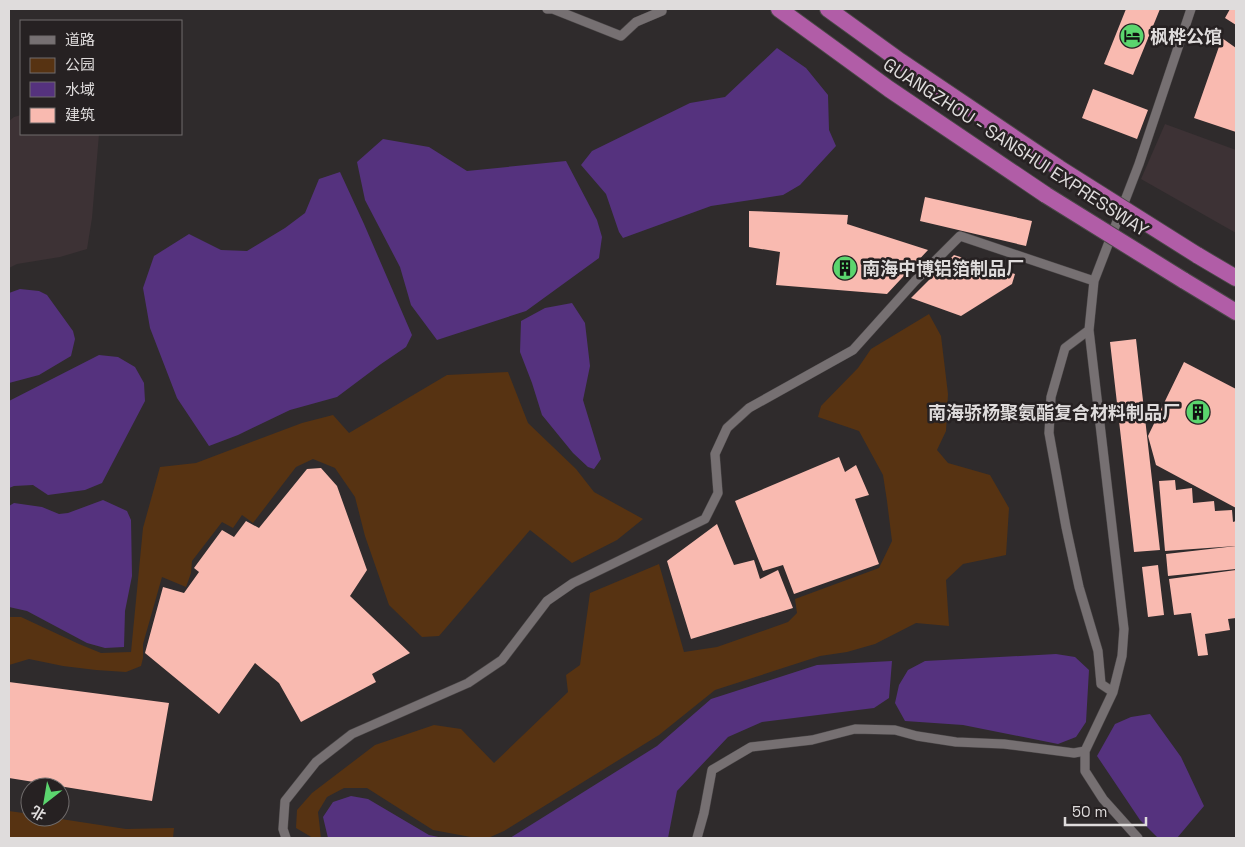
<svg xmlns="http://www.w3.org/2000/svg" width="1245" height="847" font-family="'Space Grotesk','Noto Sans SC',sans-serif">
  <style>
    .built { fill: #3d3235 }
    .green { fill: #573312 }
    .water { fill: #55327e }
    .building { fill: #f9bab0 }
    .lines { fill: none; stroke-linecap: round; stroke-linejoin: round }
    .street-casing { stroke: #4b4748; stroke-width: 10 }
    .highway-casing { stroke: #4b4748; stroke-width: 18 }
    .street { stroke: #767072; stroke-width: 9 }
    .highway { stroke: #b15da7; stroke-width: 16 }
    .highway-bridge-casing { stroke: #4b4748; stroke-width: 18; stroke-linecap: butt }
    .highway-bridge { stroke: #b15da7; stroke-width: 16 }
    .labels { text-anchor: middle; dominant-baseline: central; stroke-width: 5; stroke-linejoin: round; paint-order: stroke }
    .poi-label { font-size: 18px; font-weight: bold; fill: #dfdcdc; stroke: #262122; text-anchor: start }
    .street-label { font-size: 18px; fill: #dfdcdc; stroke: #262122 }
  </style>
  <rect width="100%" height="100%" fill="#2f2b2c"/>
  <path class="built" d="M21 115V134H99L92 218 87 249 60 257 17 264 9 268V121L14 117Z
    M1165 124 1236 150V233L1141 179Z"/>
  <path class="green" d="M929 314 941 336 948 394 946 431 937 450 948 463 990 475 1009 508 1006 555 963 564 946 580 949 626 916 623 875 644 847 652 820 656 715 690 659 735 504 831 488 838H476L433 830 367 788H344L327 797 318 812 321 838H313L296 828 297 810 312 793 375 745 434 725 461 729 494 763 568 692 566 675 580 665 590 593 659 564 684 652 717 647 788 622 797 613 795 599 879 568 892 541 887 501 883 475 859 431 818 417 821 406 858 368 871 349Z
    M508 372 528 423 576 469 594 492 643 519 617 540 572 563 530 530 439 636 422 637 389 605 365 536 355 497 335 468 313 459 296 467 253 523 242 515 233 528 222 522 192 561 191 573 186 587 162 577 143 644V658L141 666 126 672 96 670 63 666 29 659 9 665V617H21L79 644 101 653 131 652 143 528 160 467 196 463 302 423 333 415 349 433 447 375Z
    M9 811 30 814V817H48L126 829 174 828 173 838H9Z"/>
  <path class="water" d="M777 48 806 68 828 95 829 130 836 146 800 185 783 195 711 206 623 238 619 232 606 194 581 165 592 151 690 103 725 97Z
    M383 139 429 147 467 171 566 161 597 220 602 237 599 258 526 311 437 340 411 305 400 267 365 200 357 162Z
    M340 172 364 224 412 335 406 347 381 364 337 397 290 410 238 435 209 446 177 398 150 328 143 288 154 256 189 234 221 250 247 251 285 228 305 213 319 179Z
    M20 289 39 291 47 295 73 331 75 339 71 356 39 375 9 383V293Z
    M572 303 585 323 590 366 583 400 601 459 594 469 588 467 573 453 542 415 532 383 520 352 521 321 545 308Z
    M99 355 118 357 135 367 144 383 145 401 102 483 85 490 48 495 33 485 14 486 9 488V401Z
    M103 500 127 511 131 520 132 576 125 611 124 647 105 648 87 643 27 611 9 607V506L14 503 42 507 59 514 68 513Z
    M1056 654 1075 657 1089 670 1086 722 1076 737 1058 744 963 725 905 721 895 703 899 685 908 670 925 661Z
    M892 661 889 698 874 708 762 722 728 737 677 791 668 838H510L657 746 711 699 817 665Z
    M1150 714 1181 757 1204 806 1177 838H1158L1140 820 1097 756 1115 724 1131 717Z
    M351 796 368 799 429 835 443 838H328L323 817 333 802Z"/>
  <path class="building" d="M1126 9H1160L1133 75 1104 64Z
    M1230 9H1236V25L1225 18Z
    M1222 38 1236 48V132L1194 118Z
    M1093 89 1148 110 1137 139 1082 118Z
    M925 197 1032 221 1026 246 920 221Z
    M749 211 848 215 847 224 928 250 887 294 776 285 780 252 749 247Z
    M954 255 1015 274 1012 284 961 316 911 298Z
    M1136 339 1160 550 1134 552 1110 342Z
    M1184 362 1236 389V508L1156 465 1148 436Z
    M839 457 845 472 856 465 869 495 855 499 879 564 794 594 783 565 763 571 735 501Z
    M321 468 337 486 367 570 350 596 410 653 372 674 376 682 301 722 279 683 255 663 219 714 145 653 163 587 184 593 199 572 194 568 222 530 234 537 246 521 259 528 307 469Z
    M1175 480 1176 490 1192 488 1193 503 1214 501 1215 511 1232 510 1233 522 1236 521V546L1165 551 1159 481Z
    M717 524 734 565 754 560 760 579 778 570 793 608 691 639 667 561Z
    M1236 546V569L1168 576 1166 554Z
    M1158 565 1164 615 1148 617 1142 567Z
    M1236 570V618L1228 619 1230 630 1205 634 1208 655 1198 656 1191 613 1174 615 1169 579Z
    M9 682 169 703 152 801 9 778Z"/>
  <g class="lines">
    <defs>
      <path id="street" d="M547 9H553L621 36 636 22 662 11
        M1089 330 1065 348 1051 397 1049 433 1066 527 1079 587 1098 651 1101 684 1113 692
        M286 838 283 829 285 801 316 762 352 734 468 683 502 660 547 601 573 583 705 519 718 493 715 454 727 428 749 408 853 350 915 281 960 236 1094 281
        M697 838 704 813 712 770 751 747 812 740 855 729 895 730 917 736 956 742 1004 744 1074 753 1085 751
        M1138 838 1103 799 1085 771V751L1113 692 1122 656 1124 629 1089 330 1094 281 1139 164 1191 9"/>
      <path id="highway" d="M779 9 889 89 1046 195
        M828 9 900 61 1059 168
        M1197 255 1236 278
        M1183 280 1236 312"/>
    </defs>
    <use href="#street" class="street-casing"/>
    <use href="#highway" class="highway-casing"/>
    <use href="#street" class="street"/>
    <use href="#highway" class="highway"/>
    <defs>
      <path id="highway-bridge" d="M1059 168 1197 255
        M1046 195 1183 280"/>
    </defs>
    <use href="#highway-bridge" class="highway-bridge-casing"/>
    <use href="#highway-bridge" class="highway-bridge"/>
  </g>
  <defs>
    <symbol id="hotel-disc" viewBox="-11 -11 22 22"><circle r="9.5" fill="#5bd56e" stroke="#262122"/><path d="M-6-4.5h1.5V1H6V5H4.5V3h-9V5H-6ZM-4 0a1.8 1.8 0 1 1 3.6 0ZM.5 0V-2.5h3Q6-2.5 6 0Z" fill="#111"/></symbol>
    <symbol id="building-disc" viewBox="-11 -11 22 22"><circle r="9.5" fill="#5bd56e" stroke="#262122"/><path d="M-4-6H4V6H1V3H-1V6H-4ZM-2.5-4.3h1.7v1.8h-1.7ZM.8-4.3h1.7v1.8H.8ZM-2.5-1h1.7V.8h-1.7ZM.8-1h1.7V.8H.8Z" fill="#111"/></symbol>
  </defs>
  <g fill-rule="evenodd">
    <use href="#hotel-disc" x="1118" y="22" width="28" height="28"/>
    <use href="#building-disc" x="831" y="254" width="28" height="28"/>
    <use href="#building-disc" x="1184" y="398" width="28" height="28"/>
  </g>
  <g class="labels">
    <g class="poi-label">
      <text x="1150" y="36">枫桦公馆</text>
      <text x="862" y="268">南海中博铝箔制品厂</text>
      <text x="1180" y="412" text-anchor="end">南海骄杨聚氨酯复合材料制品厂</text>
    </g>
    <g class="street-label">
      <text transform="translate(1016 147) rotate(33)">GUANGZHOU - SANSHUI EXPRESSWAY</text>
    </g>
  </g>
  <rect width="1245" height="847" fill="none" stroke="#dfdcdc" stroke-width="20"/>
  <rect x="20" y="20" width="162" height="115" fill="#262122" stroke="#706c6c"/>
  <rect x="30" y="36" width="25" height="8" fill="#767072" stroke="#706c6c"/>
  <text x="65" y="45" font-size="15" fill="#dfdcdc">道路</text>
  <rect x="30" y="58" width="25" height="15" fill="#573312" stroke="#706c6c"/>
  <text x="65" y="70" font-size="15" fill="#dfdcdc">公园</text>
  <rect x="30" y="82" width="25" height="15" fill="#55327e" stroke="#706c6c"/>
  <text x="65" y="95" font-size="15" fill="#dfdcdc">水域</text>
  <rect x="30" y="108" width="25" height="15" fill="#f9bab0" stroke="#706c6c"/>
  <text x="65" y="120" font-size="15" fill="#dfdcdc">建筑</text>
  <g transform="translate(45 802) rotate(211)"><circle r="24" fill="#262122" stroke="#706c6c"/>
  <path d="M0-4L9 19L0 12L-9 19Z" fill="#5bd56e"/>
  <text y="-8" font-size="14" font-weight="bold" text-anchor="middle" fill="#dfdcdc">北</text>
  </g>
  <path d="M1065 817v8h81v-8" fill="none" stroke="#dfdcdc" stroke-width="2.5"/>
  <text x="1072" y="817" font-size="15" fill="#dfdcdc" stroke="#262122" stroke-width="4" paint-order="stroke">50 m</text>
</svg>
